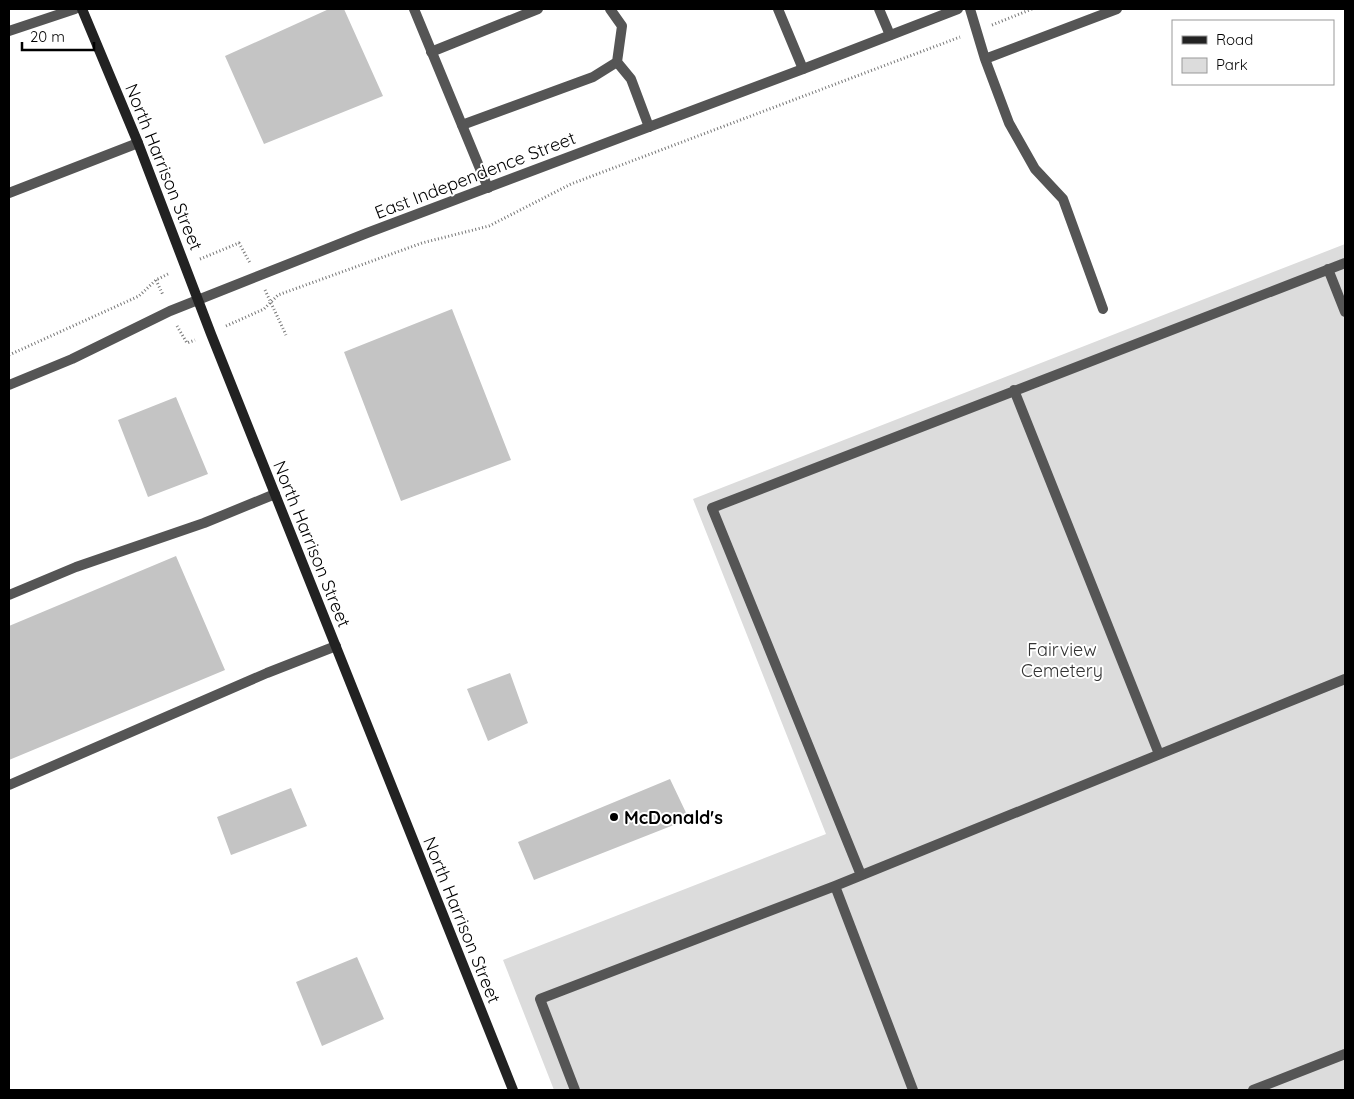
<svg xmlns="http://www.w3.org/2000/svg" width="1354" height="1099" font-family="Quicksand,sans-serif">
  <style>
    .green { fill: #dcdcdc }
    .building { fill: #c4c4c4 }
    .lines { fill: none; stroke-linecap: round; stroke-linejoin: round }
    .path { stroke: #777; stroke-width: 3; stroke-dasharray: 1 2.5; stroke-linecap: butt }
    .service { stroke: #555; stroke-width: 10 }
    .minor { stroke: #555; stroke-width: 10 }
    .tertiary { stroke: #555; stroke-width: 10 }
    .secondary { stroke: #222; stroke-width: 10 }
    .poi-dot { fill: #000; stroke: #fff; stroke-width: 2 }
    .labels { text-anchor: middle; dominant-baseline: central; stroke-width: 4; stroke-linejoin: round; paint-order: stroke }
    .street-label { font-size: 18px; fill: #000; stroke: #fff }
    .park-label { font-size: 18px; fill: #333; stroke: #fff }
    .poi-label { font-size: 18px; font-weight: bold; fill: #000; stroke: #fff; text-anchor: start }
  </style>
  <rect width="100%" height="100%" fill="#fff"/>
  <path class="green" d="M1345 244V1090H554L503 960 826 834 693 499Z"/>
  <path class="building" d="M329 9H344L383 96 264 144 225 56Z
    M452 309 511 460 401 501 344 352Z
    M176 397 208 474 148 497 118 420Z
    M176 556 225 670 9 760V626Z
    M510 673 528 723 488 741 467 689Z
    M670 779 689 819 534 880 518 842Z
    M291 788 307 826 231 855 217 817Z
    M357 957 384 1019 322 1046 296 982Z"/>
  <g class="lines">
    <path class="path" d="M992 25 1032 9
      M200 259 239 243 250 263
      M156 280 163 295
      M265 290 286 335
      M177 326 187 343 195 340
      M226 326 264 309 278 295 422 243 489 226 571 184 960 37
      M9 355 139 296 156 280 170 273"/>
    <path class="service" d="M879 9 890 35
      M970 9 985 59 1117 9
      M9 31 75 9
      M431 52 538 9
      M985 59 1009 123 1035 169 1063 199 1103 309
      M617 62 631 79 649 127
      M462 125 593 77 617 62 622 26 610 9
      M9 193 138 143
      M1328 269 1345 312
      M1014 390 1159 754
      M9 595 76 567 204 523 275 494
      M9 785 267 673 336 646
      M861 875 712 508 1345 263
      M835 886 913 1090
      M575 1090 540 999 835 886 1345 679
      M1253 1090 1345 1054"/>
    <path class="minor" d="M414 9 488 188
      M778 9 803 69"/>
    <path class="tertiary" d="M9 385 72 359 170 311 367 233 803 69 958 9"/>
    <path class="secondary" d="M82 9 138 143 211 334 513 1090"/>
  </g>
  <circle class="poi-dot" cx="614" cy="817" r="5"/>
  <g class="labels">
    <g class="street-label">
      <text transform="translate(164 167) rotate(68)">North Harrison Street</text>
      <text transform="translate(475 175) rotate(-21)">East Independence Street</text>
      <text transform="translate(312 544) rotate(68)">North Harrison Street</text>
      <text transform="translate(462 920) rotate(68)">North Harrison Street</text>
    </g>
    <g class="park-label">
      <text x="1062" y="649">Fairview<tspan x="1062" dy="21">Cemetery</tspan></text>
    </g>
    <g class="poi-label">
      <text x="624" y="817">McDonald's</text>
    </g>
  </g>
  <rect width="1354" height="1099" fill="none" stroke="#000000" stroke-width="20"/>
  <rect x="1172" y="20" width="162" height="65" fill="#ffffff" stroke="#999999"/>
  <rect x="1182" y="36" width="25" height="8" fill="#222222" stroke="#999999"/>
  <text x="1216" y="45" font-size="15" fill="#000000">Road</text>
  <rect x="1182" y="58" width="25" height="15" fill="#dcdcdc" stroke="#999999"/>
  <text x="1216" y="70" font-size="15" fill="#000000">Park</text>
  <path d="M22 42v8h72v-8" fill="none" stroke="#000000" stroke-width="2.5"/>
  <text x="30" y="42" font-size="15" fill="#000000" stroke="#ffffff" stroke-width="4" paint-order="stroke">20 m</text>
</svg>
